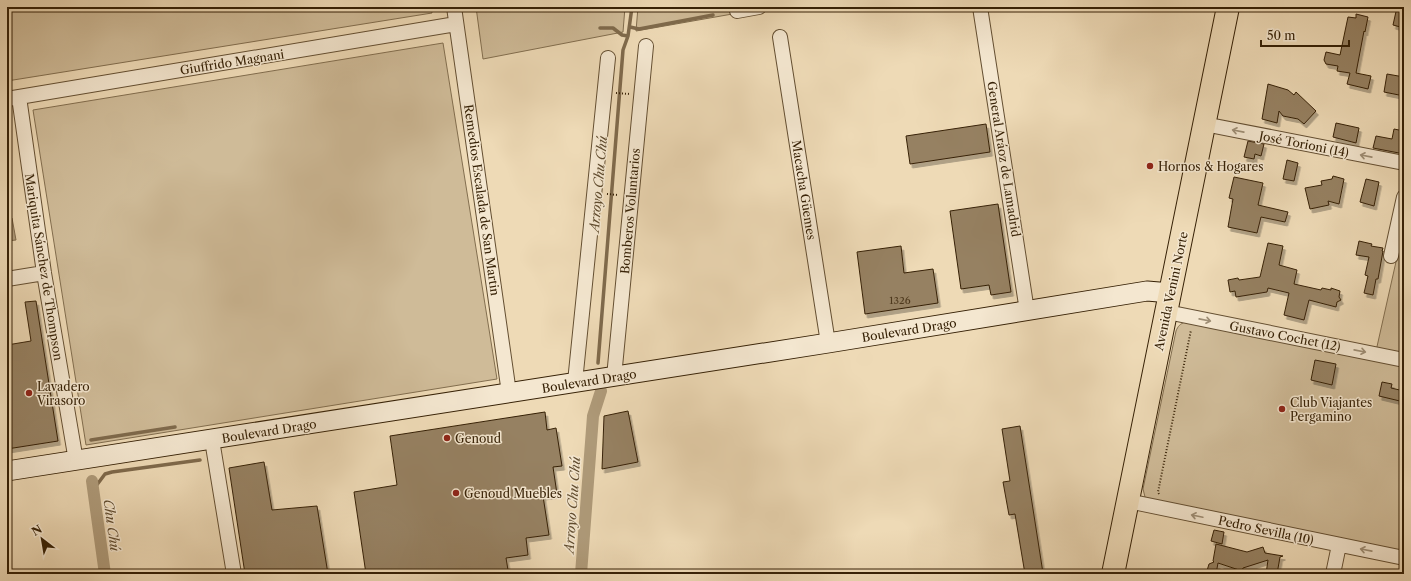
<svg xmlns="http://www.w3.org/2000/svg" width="1411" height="581" font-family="'Libre Caslon Text',serif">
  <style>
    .green { fill: #cfbb98; stroke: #826e4f }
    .water { fill: #af9b7a; stroke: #7f6a4c }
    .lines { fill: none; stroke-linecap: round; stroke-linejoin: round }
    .stream { stroke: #7f6a4c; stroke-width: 3.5 }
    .canal { stroke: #af9b7a; stroke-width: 12 }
    .building { fill: #968162; stroke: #362106; filter: url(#shadow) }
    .minor-casing { stroke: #644f32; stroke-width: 16 }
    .secondary-casing { stroke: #362106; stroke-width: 21 }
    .trunk-casing { stroke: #362106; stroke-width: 24 }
    .path { stroke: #362106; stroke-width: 2; stroke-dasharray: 1 2; stroke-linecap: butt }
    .minor { stroke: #f4e7d0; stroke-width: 14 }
    .secondary { stroke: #f4e7d0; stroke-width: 19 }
    .trunk { stroke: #eedab6; stroke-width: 22 }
    .oneway { stroke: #9e8e75 }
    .poi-dot { fill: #8f2418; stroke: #f4e7d0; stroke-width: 1.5 }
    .labels { text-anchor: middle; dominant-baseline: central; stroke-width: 3; stroke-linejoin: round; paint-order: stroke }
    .number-label { font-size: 10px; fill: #4e391d }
    .street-label { font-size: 12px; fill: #362106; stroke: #f4e7d0 }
    .poi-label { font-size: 12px; fill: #362106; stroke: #f4e7d0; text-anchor: start }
    .water-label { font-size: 13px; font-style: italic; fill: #604c2f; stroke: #f4e7d0 }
  </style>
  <defs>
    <filter id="shadow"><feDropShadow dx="2.5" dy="4" stdDeviation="0" flood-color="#0004"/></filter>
  </defs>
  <rect width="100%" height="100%" fill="#eedab6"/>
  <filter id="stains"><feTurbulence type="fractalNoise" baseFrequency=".005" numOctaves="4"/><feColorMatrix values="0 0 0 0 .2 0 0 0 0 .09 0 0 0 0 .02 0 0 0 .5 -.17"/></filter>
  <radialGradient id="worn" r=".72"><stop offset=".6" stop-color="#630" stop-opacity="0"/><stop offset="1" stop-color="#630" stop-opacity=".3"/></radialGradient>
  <path class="green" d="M7 7H431L432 13 7 81Z
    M476 7H625L623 32 483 59Z
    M638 7H772L636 31Z
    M443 43 497 379 86 445 33 110Z
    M1404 226V553L1148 500 1145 497 1143 489 1176 331C1178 326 1180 324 1185 322L1374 360Z"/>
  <path class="water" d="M12 218 16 240 7 241V219Z"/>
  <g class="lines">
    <path class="stream" d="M630 27 639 29 713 15
      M600 28H613L622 35 628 36
      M598 363 623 50 628 36 632 7
      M91 440 175 427
      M93 490 105 474 112 472 200 460"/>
    <path class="canal" d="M92 481 105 574
      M581 574 593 416 601 391"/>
  </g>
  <path class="building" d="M1397 7H1404V28L1393 25Z
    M1356 14 1368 17 1365 32 1364 31 1356 73 1371 76 1368 89 1347 84 1350 73 1337 71 1338 66 1326 64 1324 60 1326 52 1340 55 1348 17 1356 18Z
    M1387 74 1404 77V96L1384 92Z
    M1268 84 1288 90 1294 95 1296 92 1316 111 1304 124 1298 119 1283 116 1279 111 1277 123 1262 119Z
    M1336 123 1359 128 1356 143 1333 137Z
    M986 124 990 152 910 164 906 136Z
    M1394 129 1404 131V150L1399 153 1373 148 1376 136 1392 139Z
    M1248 141 1264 144 1261 156 1255 154 1254 159 1244 157Z
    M1287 160 1298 163 1294 181 1283 179Z
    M1333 176 1344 179 1339 204 1328 201 1329 205 1310 209 1305 188 1322 185 1321 181 1332 179Z
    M1234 177 1263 183 1258 205 1288 212 1285 222 1261 217 1257 233 1228 227 1233 199 1229 198Z
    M1366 179 1379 182 1374 206 1360 202Z
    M998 204 1011 292 991 295 989 285 961 289 950 211Z
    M1359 241 1372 244 1371 246 1383 248 1382 251H1383L1378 279H1376L1373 295 1364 293 1368 276 1365 275 1369 257 1356 255Z
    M1268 243 1283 246 1279 265 1297 270 1294 284 1321 290 1322 288 1331 290V288L1340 291 1339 297 1341 300 1337 302 1336 307 1309 300 1304 320 1284 315 1289 293 1268 288 1267 292 1236 297 1235 291 1230 292 1228 280 1238 278 1239 280 1260 277Z
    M901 246 904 273 933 269 938 303 865 314 857 252Z
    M36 301 58 441 7 449V345L31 341 25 302Z
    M1315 360 1336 364 1332 385 1311 380Z
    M1382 382 1392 384 1391 388 1404 391V402L1379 396Z
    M628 411 638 462 602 469 604 416Z
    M545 412 547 430 556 428 562 466 553 467 557 494 543 496 549 535 526 538 528 555 506 558 508 570 464 574H366L354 492 397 485 390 436Z
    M1020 426 1043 573 1034 574H1025L1015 514 1009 515 1003 482 1010 481 1002 429Z
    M264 462 272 510 317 506 328 574H245L229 468Z
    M1214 530 1224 532 1222 544 1211 541Z
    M1216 544 1247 552 1263 547 1265 553 1283 556 1280 557 1277 574H1266L1268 560 1243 568 1242 571 1218 563 1216 574H1206L1209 564 1214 562 1213 561Z"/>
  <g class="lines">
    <defs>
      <path id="minor" d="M454 7 509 393
        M980 7 1027 311
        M737 11 759 7
        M780 37 828 343
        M19 97 44 273 76 461
        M7 99 456 24
        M1204 124 1404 163
        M1391 256 1404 197
        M7 279 44 273
        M1167 312 1404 360
        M614 377 646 46
        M575 382 608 58
        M212 440 234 574
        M1128 501 1404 558
        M1333 574 1339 545"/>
      <path id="secondary" d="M7 471 828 343 1147 291 1171 293"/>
      <path id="trunk" d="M1113 574 1228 7"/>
    </defs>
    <use href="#minor" class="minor-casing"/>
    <use href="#secondary" class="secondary-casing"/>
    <use href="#trunk" class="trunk-casing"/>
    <path class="path" d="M616 93 630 94
      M607 194 618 195
      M1159 494 1158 492 1191 330"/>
    <use href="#minor" class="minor"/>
    <use href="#secondary" class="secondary"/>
    <use href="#trunk" class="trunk"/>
  </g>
  <defs><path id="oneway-shaft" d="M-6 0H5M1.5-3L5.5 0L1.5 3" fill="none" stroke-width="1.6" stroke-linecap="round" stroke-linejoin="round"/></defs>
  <g class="oneway">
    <use href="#oneway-shaft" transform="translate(1238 131) rotate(-169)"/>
    <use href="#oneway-shaft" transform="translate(1366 156) rotate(-169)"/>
    <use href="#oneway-shaft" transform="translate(1205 320) rotate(11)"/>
    <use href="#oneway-shaft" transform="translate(1360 351) rotate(11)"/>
    <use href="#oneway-shaft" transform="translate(1197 516) rotate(-168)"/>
    <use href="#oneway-shaft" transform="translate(1366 550) rotate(-169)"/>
  </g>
  <g class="poi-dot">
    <circle cx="1150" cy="166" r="4"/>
    <circle cx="29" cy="393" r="4"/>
    <circle cx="1282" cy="409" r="4"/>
    <circle cx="447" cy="438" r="4"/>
    <circle cx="456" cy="493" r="4"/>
  </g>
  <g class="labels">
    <g class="number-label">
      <text x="900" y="300">1326</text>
    </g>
    <g class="street-label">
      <text transform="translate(232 62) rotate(-9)">Giuffrido Magnani</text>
      <text transform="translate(1304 144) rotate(11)">José Torioni (14)</text>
      <text transform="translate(1004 159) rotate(81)">General Aráoz de Lamadrid</text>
      <text transform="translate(804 190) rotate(81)">Macacha Güemes</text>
      <text transform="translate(482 200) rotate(82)">Remedios Escalada de San Martin</text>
      <text transform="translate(630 211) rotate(-85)">Bomberos Voluntarios</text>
      <text transform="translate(44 267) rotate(81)">Mariquita Sánchez de Thompson</text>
      <text transform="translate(1171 291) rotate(-78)">Avenida Venini Norte</text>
      <text transform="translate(909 330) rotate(-9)">Boulevard Drago</text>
      <text transform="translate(1285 336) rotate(11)">Gustavo Cochet (12)</text>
      <text transform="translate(589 381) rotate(-9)">Boulevard Drago</text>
      <text transform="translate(269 431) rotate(-9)">Boulevard Drago</text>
      <text transform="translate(1266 530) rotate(12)">Pedro Sevilla (10)</text>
    </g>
    <g class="poi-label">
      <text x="1158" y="166">Hornos &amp; Hogares</text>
      <text x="37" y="386">Lavadero<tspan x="37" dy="14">Virasoro</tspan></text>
      <text x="1290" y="402">Club Viajantes<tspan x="1290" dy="14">Pergamino</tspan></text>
      <text x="455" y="438">Genoud</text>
      <text x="464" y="493">Genoud Muebles</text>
    </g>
    <g class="water-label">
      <text transform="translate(598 184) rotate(-85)">Arroyo Chu Chú</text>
      <text transform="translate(572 505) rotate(-86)">Arroyo Chu Chú</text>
      <text transform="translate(112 525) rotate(82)">Chu Chú</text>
    </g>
  </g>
  <rect width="1411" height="581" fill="none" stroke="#eedab6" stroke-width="24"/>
  <rect x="8" y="8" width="1395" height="565" fill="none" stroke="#362106" stroke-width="2"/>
  <rect x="12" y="12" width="1387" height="557" fill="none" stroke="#362106"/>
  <g transform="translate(42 539) rotate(329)" stroke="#f4e7d0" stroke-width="3" paint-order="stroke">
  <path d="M0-3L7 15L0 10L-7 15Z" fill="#362106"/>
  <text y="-6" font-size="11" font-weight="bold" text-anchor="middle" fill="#362106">N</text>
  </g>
  <path d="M1261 40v6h88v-6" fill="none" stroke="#362106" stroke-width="2"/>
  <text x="1267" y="40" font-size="12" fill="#362106" stroke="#f4e7d0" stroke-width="3" paint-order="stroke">50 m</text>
  <rect width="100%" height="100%" filter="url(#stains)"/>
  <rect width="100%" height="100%" fill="url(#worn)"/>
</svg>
